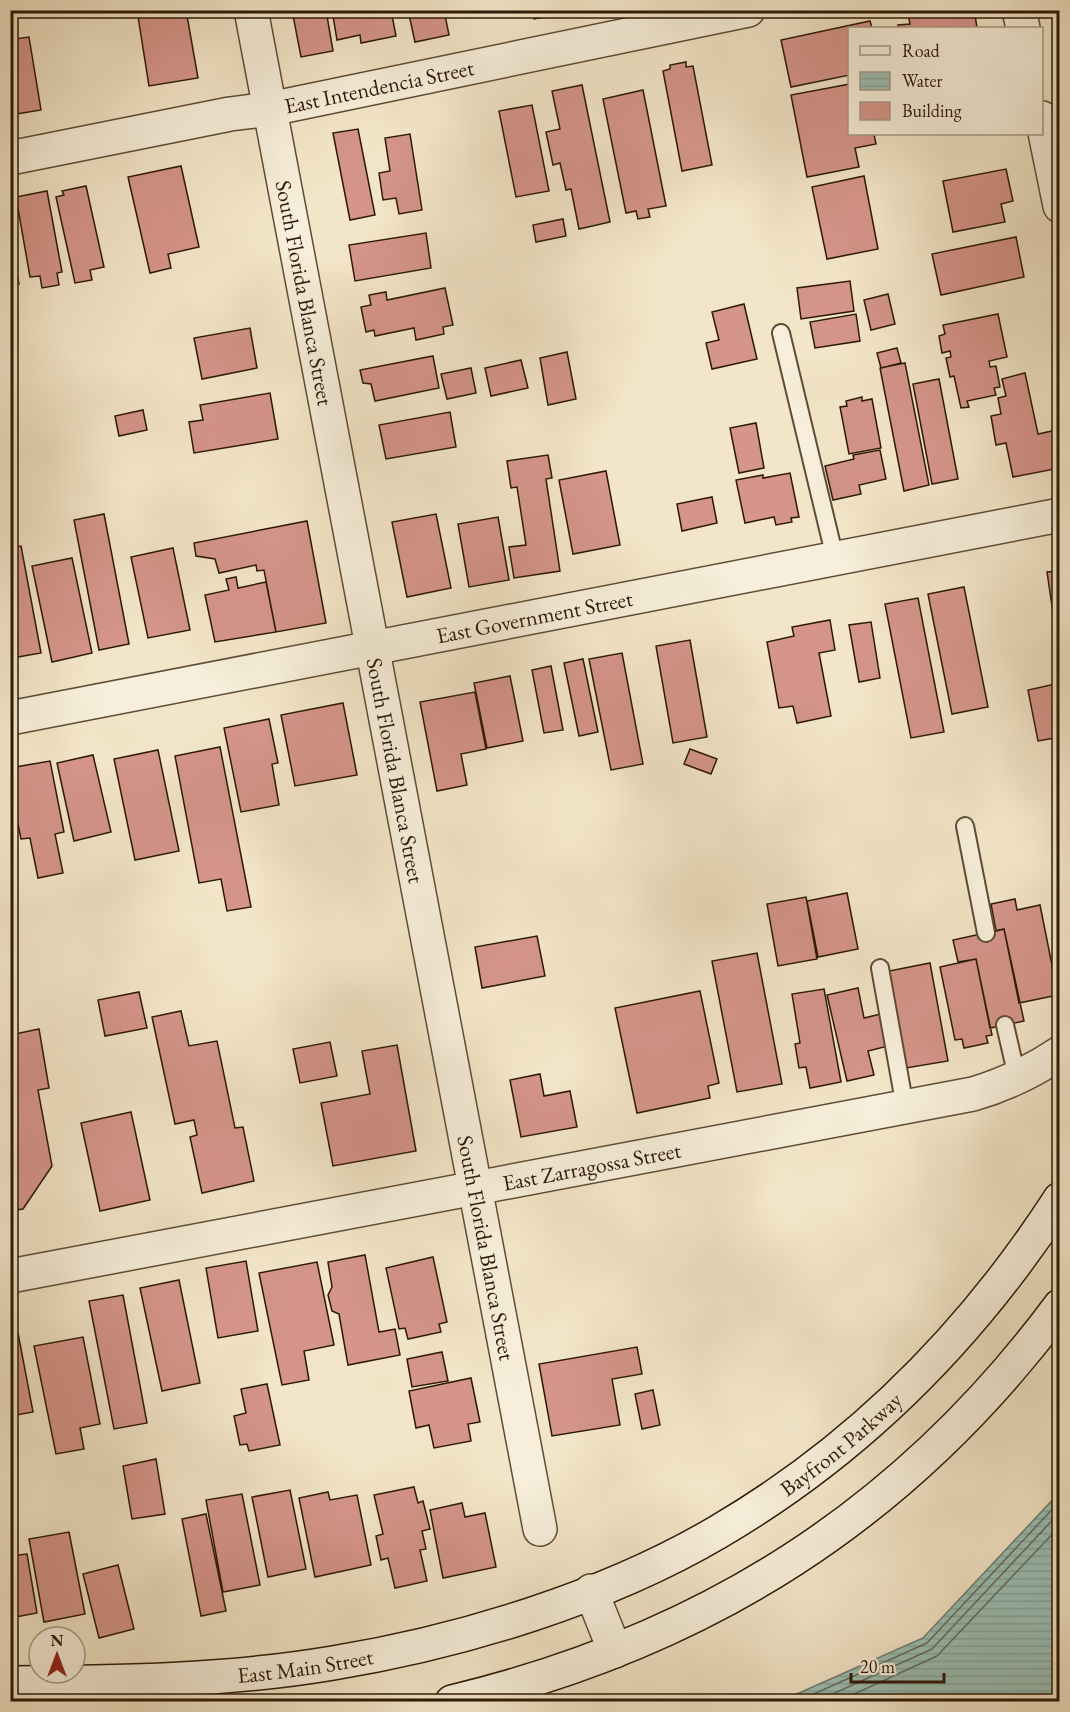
<svg xmlns="http://www.w3.org/2000/svg" width="1070" height="1712" font-family="'EB Garamond',serif">
  <style>
    .water { fill: url(#water-rules); stroke: #6f7d70; stroke-width: 1.5 }
    .lines { fill: none; stroke-linecap: round; stroke-linejoin: round }
    .shore { stroke: #646c5e; stroke-width: 1.5 }
    .building { fill: #d5958a; stroke: #2c1806; stroke-width: 1.5 }
    .lane-casing { stroke: #5e4c36; stroke-width: 20 }
    .street-casing { stroke: #5e4c36; stroke-width: 36 }
    .secondary-casing { stroke: #2c1806; stroke-width: 36 }
    .lane { stroke: #f7efdb; stroke-width: 16 }
    .street { stroke: #f7efdb; stroke-width: 33 }
    .secondary { stroke: #f7efdb; stroke-width: 33 }
    .labels { text-anchor: middle; dominant-baseline: central; stroke-width: 4.5; stroke-linejoin: round; paint-order: stroke }
    .street-label { font-size: 22px; fill: #2c1806; stroke: #f7efdb }
  </style>
  <defs>
    <pattern id="water-rules" width="6" height="5" patternUnits="userSpaceOnUse" patternTransform="scale(1.5)"><rect width="6" height="5" fill="#9bc0b6"/><path d="M0 2.5h6" fill="none" stroke="#86a49b"/></pattern>
  </defs>
  <rect width="100%" height="100%" fill="#f3e6c8"/>
  <filter id="stains"><feTurbulence type="fractalNoise" baseFrequency=".00333" numOctaves="4"/><feColorMatrix values="0 0 0 0 .2 0 0 0 0 .09 0 0 0 0 .02 0 0 0 .5 -.17"/></filter>
  <radialGradient id="worn" r=".72"><stop offset=".6" stop-color="#630" stop-opacity="0"/><stop offset="1" stop-color="#630" stop-opacity=".3"/></radialGradient>
  <path class="water" d="M1059 1493V1701H781L923 1638Z"/>
  <g class="lines">
    <path class="shore" d="M796 1702 927 1643 1060 1501
      M815 1702 932 1649 1060 1512
      M837 1702 937 1656 1060 1526"/>
  </g>
  <path class="building" d="M137 10H186L198 78 149 86Z
    M292 10H326L333 51 301 57Z
    M332 10H391L396 36 361 43 360 35 337 40Z
    M408 10H444L449 35 415 42Z
    M532 10H579V11L534 19Z
    M929 10H969L975 15 977 28H898V25L910 24 908 14Z
    M870 21 872 28H850V75L791 87 781 40Z
    M13 27 15 39 29 37 41 110 10 115V28Z
    M686 62V67L693 66 712 165 682 171 663 71 670 69V65Z
    M850 84V134H874L876 144 855 148 859 167 807 177 791 95Z
    M582 85 610 222 579 229 571 189 566 190 560 163 553 165 546 132 560 129 552 91Z
    M643 90 666 206 648 209 650 217 638 219 636 211 626 213 603 99Z
    M532 105 549 191 516 197 499 111Z
    M358 129 375 215 350 220 333 133Z
    M410 134 422 210 399 214 396 198 383 200 379 173 390 171 385 138Z
    M181 166 199 247 168 254 171 268 150 273 128 177Z
    M1006 169 1013 201 1001 204 1005 222 953 232 943 181Z
    M864 176 878 249 827 259 812 187Z
    M86 186 104 267 90 270 92 280 75 283 56 197 64 195 62 191Z
    M47 191 62 272 57 273 59 285 42 288 40 276 30 277 16 197Z
    M563 219 566 236 536 242 533 225Z
    M426 233 431 268 355 281 349 245Z
    M1016 237 1024 277 941 295 932 254Z
    M10 241 19 284H12L13 291 10 292Z
    M850 281 854 311 801 319 797 288Z
    M445 288 453 325 443 327 444 334 416 340 414 328 375 336 374 330 366 332 361 307 371 305 369 295 386 292 387 300Z
    M888 294 895 324 871 330 864 300Z
    M744 304 757 359 712 369 706 343 719 340 712 312Z
    M856 314 860 341 815 348 810 322Z
    M998 314 1007 357 989 361 990 367 996 366 1000 387 994 388 996 395 967 401 969 407 961 408 954 376 950 377 946 358 951 357 950 351 942 353 939 336 945 334 943 325Z
    M250 328 257 368 202 379 194 338Z
    M897 348 901 363 881 368 877 353Z
    M567 352 576 399 548 405 540 358Z
    M433 356 439 388 375 401 371 384 363 383 360 370Z
    M521 360 528 388 491 396 485 368Z
    M905 363 929 485 904 491 880 368Z
    M471 368 476 393 447 399 441 374Z
    M1025 373 1038 434 1052 431 1060 468 1013 477 1006 443 996 445 991 416 1001 414 998 398 1006 396 1002 379Z
    M939 379 958 479 932 484 913 384Z
    M270 393 278 439 194 453 189 422 203 420 200 405Z
    M862 397V401L872 399 881 448 849 454 840 407 847 406 846 401Z
    M143 410 147 430 119 436 115 416Z
    M450 412 456 447 386 459 379 425Z
    M756 423 764 468 739 473 730 428Z
    M880 450 886 479 859 485 861 494 833 500 825 466 854 459 853 455Z
    M548 455 552 478 546 479 560 571 514 578 509 547 526 545 517 487 511 488 507 461Z
    M606 471 620 545 573 554 559 480Z
    M790 473 799 517 791 518 792 522 776 525 774 517 745 523 736 480 763 475V478Z
    M712 497 717 523 682 531 677 504Z
    M104 514 129 644 99 650 74 520Z
    M436 514 451 588 407 597 392 522Z
    M498 517 509 580 469 587 458 524Z
    M307 521 326 623 276 632 264 570 257 571 256 565 219 573 215 559 196 556 194 543Z
    M21 546 41 653 12 658 10 548Z
    M173 548 190 630 148 638 131 557Z
    M72 558 92 653 52 662 32 566Z
    M1060 571V654H1059L1047 572Z
    M236 577 238 588 266 582 276 632 215 642 205 595 229 590 226 579Z
    M964 587 988 707 952 714 928 594Z
    M918 598 944 732 911 738 885 604Z
    M830 620 835 650 819 653 831 716 797 723 793 706 779 708 767 642 794 636 792 627Z
    M871 622 880 678 859 682 849 625Z
    M690 640 707 737 673 743 656 646Z
    M622 653 643 764 611 770 589 659Z
    M583 659 598 732 579 736 564 663Z
    M551 666 563 730 544 733 532 670Z
    M510 676 523 741 487 748 474 683Z
    M1060 683V737L1038 741 1028 690Z
    M475 692 486 749 461 754 467 785 437 791 420 702Z
    M343 703 357 775 295 786 281 715Z
    M269 719 278 763 272 764 279 805 241 812 224 728Z
    M220 747 251 907 227 911 221 879 199 883 175 756Z
    M690 749 717 759 711 774 684 764Z
    M158 750 179 851 135 860 114 759Z
    M93 755 111 832 74 841 57 763Z
    M50 761 64 832 55 834 63 873 38 878 30 838 21 839 10 784V768Z
    M847 893 858 949 818 957 807 901Z
    M806 897 817 959 778 966 767 904Z
    M1015 899 1017 910 1040 905 1058 995 1019 1003 1004 929 996 931 991 904Z
    M1004 929 1024 1021 990 1028 976 959 958 962 953 940Z
    M537 936 545 976 482 988 475 947Z
    M757 953 782 1084 737 1092 712 961Z
    M976 959 992 1035 986 1036 988 1043 964 1048 962 1039 955 1040 940 967Z
    M930 963 948 1061 906 1068 889 971Z
    M858 988 864 1018 881 1014 888 1046 868 1051 874 1075 847 1081 827 995Z
    M824 989 841 1082 810 1088 806 1067 799 1068 795 1044 800 1043 792 994Z
    M700 991 719 1083 708 1086 710 1098 637 1113 615 1008Z
    M139 992 147 1028 105 1036 98 1000Z
    M181 1011 189 1046 217 1041 235 1128 243 1127 254 1181 202 1193 190 1137 197 1135 194 1120 175 1124 152 1017Z
    M39 1029 49 1088 38 1090 52 1166 23 1209 10 1211V1035Z
    M330 1042 337 1076 300 1083 293 1049Z
    M397 1045 416 1151 333 1166 321 1103 370 1094 362 1051Z
    M540 1074 544 1096 570 1091 577 1127 521 1137 510 1080Z
    M131 1112 150 1200 100 1211 81 1123Z
    M365 1255 379 1332 395 1329 400 1355 348 1365 339 1314 332 1311 328 1295 332 1287 328 1262Z
    M433 1257 447 1322 439 1324 441 1332 408 1339 405 1328 399 1329 386 1268Z
    M246 1261 258 1331 218 1338 206 1268Z
    M317 1262 334 1345 304 1351 309 1380 282 1385 259 1273Z
    M179 1280 200 1383 162 1391 140 1288Z
    M123 1295 147 1423 114 1429 89 1301Z
    M18 1333 33 1412 10 1416V1335Z
    M83 1337 100 1424 80 1428 84 1449 56 1454 34 1346Z
    M637 1347 642 1374 612 1379 620 1425 552 1436 539 1364Z
    M442 1352 448 1381 412 1387 407 1359Z
    M471 1378 480 1422 468 1424 471 1441 434 1448 429 1425 416 1428 409 1391Z
    M267 1384 280 1445 249 1451 247 1444 240 1445 234 1416 246 1413 241 1389Z
    M653 1390 660 1425 642 1429 635 1394Z
    M156 1459 165 1514 132 1519 123 1466Z
    M414 1487 418 1503 423 1501 430 1529 422 1531 426 1549 420 1550 427 1581 395 1588 388 1558 381 1560 376 1536 383 1534 374 1495Z
    M290 1490 306 1569 268 1577 252 1497Z
    M328 1492 330 1500 357 1495 371 1565 315 1577 299 1498Z
    M242 1494 260 1585 223 1592 206 1500Z
    M462 1503 465 1517 485 1513 496 1567 443 1578 430 1510Z
    M206 1514 226 1611 201 1616 182 1519Z
    M69 1532 85 1614 44 1622 29 1539Z
    M27 1554 37 1613 10 1618V1556Z
    M118 1565 134 1629 99 1638 83 1574Z"/>
  <g class="lines">
    <defs>
      <path id="lane" d="M781 333 835 558
        M965 826 986 933
        M880 968 905 1107
        M1005 1025 1017 1077"/>
      <g id="street">
        <path id="s1" d="M251 10 540 1529"/>
        <path d="M1019 10 1023 28"/>
        <path d="M1042 118 1060 206"/>
        <path id="s2" d="M10 158 230 114 270 109 748 10"/>
        <path id="s3" d="M10 718 1060 515"/>
        <path id="s4" d="M10 1276 973 1094C1004 1085 1033 1071 1060 1053"/>
        <path d="M591 1591 615 1651"/>
      </g>
      <g id="secondary">
        <path id="s5" d="M10 1683C118 1682 227 1681 333 1663 461 1642 606 1598 718 1532 858 1450 972 1335 1060 1199"/>
        <path d="M452 1702C705 1641 904 1516 1060 1306"/>
      </g>
    </defs>
    <use href="#lane" class="lane-casing"/>
    <use href="#street" class="street-casing"/>
    <use href="#secondary" class="secondary-casing"/>
    <use href="#lane" class="lane"/>
    <use href="#street" class="street"/>
    <use href="#secondary" class="secondary"/>
  </g>
  <g class="labels">
    <g class="street-label">
      <text stroke="none"><textPath href="#s2" startOffset="376">East Intendencia Street</textPath></text>
      <text stroke="none"><textPath href="#s1" startOffset="288">South Florida Blanca Street</textPath></text>
      <text stroke="none"><textPath href="#s3" startOffset="534">East Government Street</textPath></text>
      <text stroke="none"><textPath href="#s1" startOffset="774">South Florida Blanca Street</textPath></text>
      <text stroke="none"><textPath href="#s4" startOffset="592">East Zarragossa Street</textPath></text>
      <text stroke="none"><textPath href="#s1" startOffset="1260">South Florida Blanca Street</textPath></text>
      <text stroke="none"><textPath href="#s5" startOffset="884">Bayfront Parkway</textPath></text>
      <text stroke="none"><textPath href="#s5" startOffset="296">East Main Street</textPath></text>
    </g>
  </g>
  <rect width="1070" height="1712" fill="none" stroke="#f3e6c8" stroke-width="36"/>
  <rect x="12" y="12" width="1046" height="1688" fill="none" stroke="#2c1806" stroke-width="3"/>
  <rect x="18" y="18" width="1034" height="1676" fill="none" stroke="#2c1806" stroke-width="1.5"/>
  <rect x="848" y="27" width="195" height="108" fill="#f7efdb" stroke="#a69986" stroke-width="1.5"/>
  <rect x="860" y="46" width="30" height="9" fill="#f7efdb" stroke="#a69986" stroke-width="1.5"/>
  <text x="902" y="57" font-size="18" fill="#2c1806">Road</text>
  <rect x="860" y="72" width="30" height="18" fill="url(#water-rules)" stroke="#a69986" stroke-width="1.5"/>
  <text x="902" y="87" font-size="18" fill="#2c1806">Water</text>
  <rect x="860" y="102" width="30" height="18" fill="#d5958a" stroke="#a69986" stroke-width="1.5"/>
  <text x="902" y="117" font-size="18" fill="#2c1806">Building</text>
  <g transform="translate(57 1655)"><circle r="28" fill="#f7efdb" stroke="#a69986" stroke-width="1.5"/>
  <path d="M0-4.5L10 22L0 15L-10 22Z" fill="#8f2418"/>
  <text y="-9" font-size="16" font-weight="bold" text-anchor="middle" fill="#2c1806">N</text>
  </g>
  <path d="M851 1673v9h93v-9" fill="none" stroke="#2c1806" stroke-width="3"/>
  <text x="860" y="1673" font-size="18" fill="#2c1806" stroke="#f7efdb" stroke-width="4.5" paint-order="stroke">20 m</text>
  <rect width="100%" height="100%" filter="url(#stains)"/>
  <rect width="100%" height="100%" fill="url(#worn)"/>
</svg>
